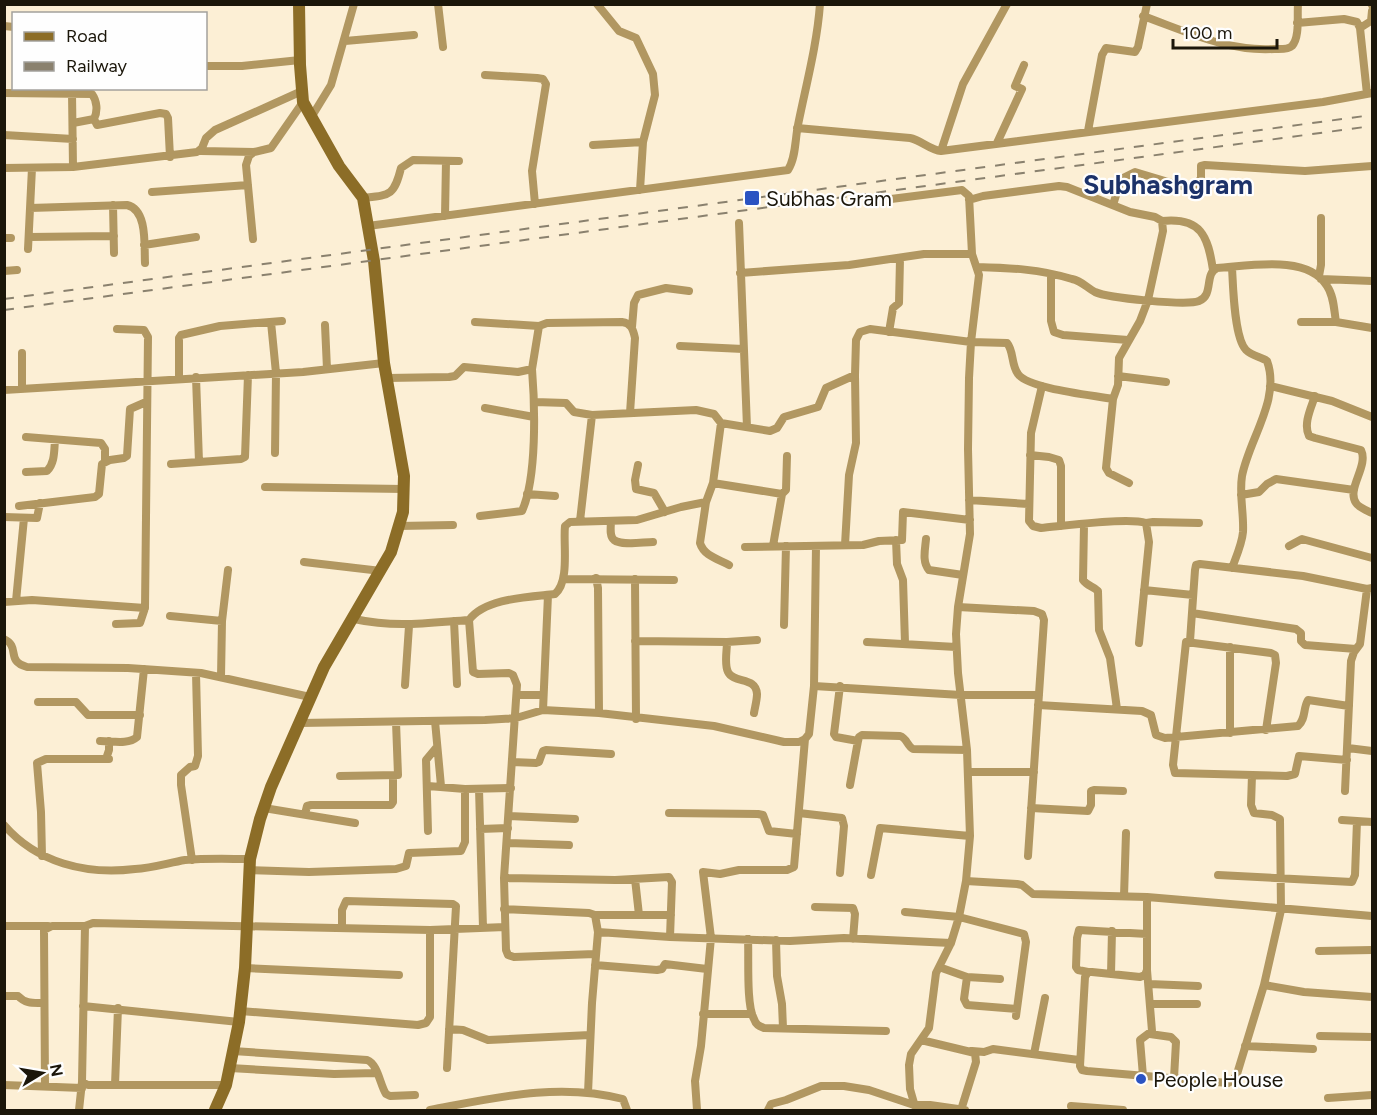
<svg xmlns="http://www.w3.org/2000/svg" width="1377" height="1115" font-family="Figtree,sans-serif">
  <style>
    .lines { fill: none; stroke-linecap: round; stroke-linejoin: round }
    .minor { stroke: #b19761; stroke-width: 8 }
    .secondary { stroke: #8c6d27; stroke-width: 12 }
    .rail { stroke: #8a816e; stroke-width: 2; stroke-dasharray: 10 10; stroke-linecap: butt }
    .poi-dot { fill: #2b53c2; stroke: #fefefe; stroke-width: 2 }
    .labels { text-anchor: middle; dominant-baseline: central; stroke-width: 4.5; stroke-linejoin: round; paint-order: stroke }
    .poi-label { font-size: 21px; fill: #1b160a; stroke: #fefefe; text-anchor: start }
    .district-label { font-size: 27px; font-weight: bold; fill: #1c3269; stroke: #fefefe }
  </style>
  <rect width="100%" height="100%" fill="#fcefd5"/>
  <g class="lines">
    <path class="minor" d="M438 4 443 47
      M597 4 619 31 636 38 653 74 655 95 643 142 640 190
      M1007 4 963 84 941 151 1323 102 1372 93
      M1372 4V5
      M1143 16C1185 31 1228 52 1274 49 1279 49 1288 50 1292 46 1300 37 1297 16 1298 4
      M1297 23 1344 19 1357 22 1360 28 1367 94
      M4 26 14 27
      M1360 28 1371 21 1372 11
      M345 41 414 35
      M206 66H242L300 60
      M485 75 537 78 543 79 546 84 532 171 535 204
      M4 93 92 94C97 101 98 111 94 119L73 123
      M72 93 73 167
      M312 116 331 85 354 4
      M94 119 97 125 160 113 166 114 168 118 170 157
      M797 128 910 138C921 140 930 150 941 151
      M1088 131 1102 55 1106 48 1135 52 1138 47 1147 4
      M4 135 73 139
      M997 143 1022 89 1015 86 1024 65
      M593 145 643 142
      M201 151 254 152
      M4 168 73 167 197 152 202 148 206 138 215 130 302 91
      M152 192 248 185
      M363 198C390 195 394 196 401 168L413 160 459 161
      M891 199 962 190 969 196 972 254 979 275 971 342 969 378 968 449 970 534 958 607 956 634 958 673 967 750 970 836 966 881 959 917 951 943 936 973 929 1028 911 1054 909 1065 910 1089 916 1110
      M969 200 983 196 1059 186 1067 187 1130 212 1155 217 1162 221 1163 231 1148 300 1140 321 1119 358 1118 385 1113 399 1106 468 1109 473 1129 483
      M113 205 114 253
      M1113 205 1121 179 1135 172 1185 187 1196 185 1201 178V166L1205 165 1305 171 1372 166
      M30 208 127 205C148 210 144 246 145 263
      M445 216 446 161
      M1162 221C1201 217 1208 236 1213 270
      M739 223 747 427
      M368 226 788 170C796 158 795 139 798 125 806 85 817 45 820 4
      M29 237 114 236
      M4 238H11
      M253 239 246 165 249 156 254 152 271 148 303 102
      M144 245 196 237
      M28 249 32 168
      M977 267C1011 268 1039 269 1072 279 1082 281 1087 288 1095 292 1108 298 1187 306 1199 301 1214 295 1204 274 1217 268 1249 266 1308 254 1327 286 1334 296 1334 310 1336 322
      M1232 267C1233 285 1234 338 1246 350 1252 356 1261 357 1267 361 1281 399 1249 439 1242 476 1239 495 1244 513 1243 532 1242 544 1236 557 1232 568
      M4 271 17 270
      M740 273 849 265 924 254H972
      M1051 274V321L1054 332 1063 335 1128 340
      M1319 276 1321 265V218
      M1321 279 1372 281
      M271 322 276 373 275 453
      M475 322 539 326
      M1301 322H1336L1372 328
      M325 325 327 369
      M632 327 634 303 638 295 666 288 689 291
      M889 332 893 308 899 303 900 259
      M680 346 743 349
      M1118 376 1166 382
      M196 377 199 462
      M179 378V338L181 335 220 326 282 321
      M387 378 449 377 455 376 464 367 518 372 532 369 539 326 547 323 622 322C631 323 633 329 635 338L630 413
      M1042 386 1031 433 1029 521 1033 526 1041 528C1063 526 1128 517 1146 523L1149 542 1139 643
      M1270 386 1332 401 1372 417
      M22 389V353
      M4 390 303 372 384 363
      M1315 396C1311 408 1303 424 1309 436L1315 438 1361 450C1369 466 1346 489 1356 503 1358 507 1368 511 1372 513
      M535 402 566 403 574 412 592 415 696 410 714 414 721 423 770 431 777 428 784 417 818 407 826 388 855 375 856 340 860 332 870 329 971 342 1007 343C1014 351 1011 365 1018 374 1029 389 1092 395 1113 399
      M485 408 534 417
      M721 423 713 483 706 502 700 543C704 556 718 559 729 565
      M26 437 101 443 105 449V461
      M1030 455 1049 457 1059 460 1061 466V526
      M171 464 241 459 245 457 248 375
      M638 465 635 480 636 489 654 493 665 512
      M26 472 47 471C55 463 54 451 55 440
      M713 483 782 494 786 490 787 456
      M265 487 404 489
      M527 494 555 496
      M1241 495 1259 492 1267 484 1276 479 1354 490
      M969 500 1028 504
      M19 506 95 497 99 494 102 464 110 460 124 458 127 456 130 409 146 402
      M480 516 522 511C537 478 535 406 532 369
      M4 517 37 518 40 503
      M580 521 592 415
      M611 521C611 526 609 536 614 540 622 546 643 542 653 542
      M1146 523 1153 522 1199 523
      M1084 525 1083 580C1087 586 1093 586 1098 591L1099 630 1110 658 1117 709
      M399 526 453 525
      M926 539C925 550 922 562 929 570L963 575
      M896 540 897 564 903 580 905 643
      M845 545 849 475 856 443 855 375
      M773 546 782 494
      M1289 546 1302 539 1372 558
      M745 547 863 545 879 541 902 540 903 512 970 520
      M304 562 381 571
      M596 578 598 588 599 713
      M564 579 674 580
      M635 579 636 719
      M1144 590 1193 595
      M16 601 24 518
      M4 602 32 600 145 608
      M958 607 1034 611 1042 614 1044 620 1028 856
      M1192 613 1296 629 1301 633V641L1305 645 1356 649
      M170 616 222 621
      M354 619C396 628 427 623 469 620
      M454 621 457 684
      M116 624 140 623 145 608 148 337 144 330 117 329
      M784 625 786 546
      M4 639C21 647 5 661 27 667L128 668 201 673 310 697
      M635 641 727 642 757 640
      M1190 641 1195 570 1196 565 1200 564 1303 576 1367 589
      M727 642C727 651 724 664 728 672 734 684 756 676 757 694 757 700 755 707 754 713
      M867 642 956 647
      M1230 647V733
      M221 677 222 621 228 570
      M405 685 409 626
      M814 686 816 546
      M840 686 834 734 836 737 858 741
      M517 695H543
      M38 702H76L88 715H140
      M1038 705 1142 711 1151 715 1156 735 1165 738 1298 726C1306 719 1303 708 1308 700L1349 706
      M543 710 548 595
      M435 721 441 786
      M300 723 485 720 516 718 543 710 599 713 714 726 784 742H799L805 739 809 734 814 686 961 695H1039
      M1266 730 1276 663 1275 655 1271 653 1186 642 1173 765 1175 773 1287 776 1295 774 1299 756 1347 760
      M100 741C112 741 128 745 137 737L144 669
      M1348 748 1372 751
      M106 759 109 750V741
      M512 762 536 763 539 762 543 751 546 750 611 754
      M968 772H1034
      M340 776 398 775 396 722
      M850 785 858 741 859 737 862 735 900 736C907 738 907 746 913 749L967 750
      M428 786 465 789 511 788
      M479 789 483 928
      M1345 791 1351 661 1354 652 1360 644 1367 589 1372 588
      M264 808 355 823
      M1031 808 1088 811 1091 805V791L1094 790 1123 791
      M669 813 758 814 763 815 769 831 797 834
      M799 813 842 818 844 826 840 873
      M305 814 307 806 311 805H391L393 802V776
      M509 816 575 819
      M1342 820 1372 822
      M4 825C37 863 86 875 135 869 152 868 168 863 185 860 207 858 229 859 250 859
      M480 829 508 828
      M428 831 426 760 436 748
      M507 843 569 845
      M42 856 41 812 37 763 46 759H109
      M192 860 181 785V775L190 767 195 766 198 756 196 673
      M249 870 309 872 396 869 406 866 409 853 461 851 465 842V789
      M871 875 880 828 970 836
      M1218 875 1352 882 1355 875 1357 821
      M504 878 615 880 669 877 672 882 670 937
      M635 879 639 915
      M966 881 1017 884 1022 885 1033 894 1147 897 1372 916
      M1124 896 1126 833
      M1147 897V970L1145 975 1140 977 1092 972H1088L1085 977 1080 1066 1082 1070 1087 1071 1228 1083 1233 1080 1237 1074 1264 985 1281 910 1280 819 1272 815 1254 813 1251 805 1252 775
      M815 907 853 908 855 914 853 939
      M504 909 589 913 595 915 598 932
      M905 912 959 917 1024 934 1026 942 1016 1016
      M595 915H671
      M4 926H48
      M342 928V910L346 901 453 904 456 906 447 1068
      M748 939C749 957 746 1005 754 1019 756 1025 759 1026 764 1028L886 1031
      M776 940 777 976 782 1004 783 1028
      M1319 951 1372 950
      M595 954 514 957 508 955 506 950 504 878 517 685 513 675 509 673 478 674 473 672 469 620C485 598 529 597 555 594 570 581 563 545 565 526L570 522 637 520 681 507 706 502
      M595 965 657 970 662 969 665 964 707 969
      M939 967 967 977 1000 979
      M245 968 399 975
      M1088 972 1078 970 1076 967 1077 938 1079 930 1147 934
      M1111 974 1112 931
      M967 977 964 999 967 1005 1017 1009
      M1149 984 1198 986
      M1264 985 1304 992 1372 997
      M4 996H18C26 1004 32 1003 43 1003
      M1150 1004H1197
      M83 1006 239 1022
      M240 1011 418 1025 426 1023 430 1017V930
      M703 1014H752
      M449 1029 463 1030 488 1040 590 1035
      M1150 1034 1171 1037 1176 1042 1174 1078
      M1320 1036 1372 1037
      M921 1040 975 1053 976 1062 961 1110
      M1245 1046 1313 1049
      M233 1051 367 1060C378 1064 380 1085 386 1094L390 1096 415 1095
      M972 1051 984 1052 993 1049 1079 1060
      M1034 1054 1045 998
      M230 1068 334 1074 376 1073
      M1143 1076 1140 1040 1152 1031 1147 970
      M4 1085 82 1088
      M115 1085 118 1008
      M226 1085H88L82 1082 85 926 93 923 430 930 505 927
      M45 1086 44 930 52 926H85
      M588 1093 592 1003 598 932 670 937 790 941 844 938 951 943
      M1328 1098 1372 1095
      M1071 1106 1123 1110
      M79 1110 82 1082
      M430 1110C494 1098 558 1082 623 1099L627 1110
      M697 1110 695 1081 701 1046 711 938 703 872 720 874 739 870H787L794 867 805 739
      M768 1110 771 1104 786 1100 821 1086H844L869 1090 914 1105H930L965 1110"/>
    <path class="secondary" d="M215 1110 226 1085 239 1022 245 968 250 859 260 819 271 787 324 667 391 552 403 512 404 476 384 363 374 261 363 198 339 166 303 102 300 65 299 4"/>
    <path class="rail" d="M4 299 1372 115
      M4 310 1372 126"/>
  </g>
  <g class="poi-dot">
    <rect x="744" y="190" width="16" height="16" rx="3"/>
    <circle cx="1141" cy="1079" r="6"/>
  </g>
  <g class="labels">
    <g class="poi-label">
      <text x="766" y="198">Subhas Gram</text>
      <text x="1153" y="1079">People House</text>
    </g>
    <g class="district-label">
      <text x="1168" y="184">Subhashgram</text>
    </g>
  </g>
  <rect width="1377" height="1115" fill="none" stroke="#1b160a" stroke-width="12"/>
  <rect x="12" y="12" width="195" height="78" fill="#fefefe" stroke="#a3a19c" stroke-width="1.5"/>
  <rect x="24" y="32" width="30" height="9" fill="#8c6d27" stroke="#a3a19c" stroke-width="1.5"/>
  <text x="66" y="42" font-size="18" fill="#1b160a">Road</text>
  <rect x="24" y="62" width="30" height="9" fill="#8a816e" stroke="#a3a19c" stroke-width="1.5"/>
  <text x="66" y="72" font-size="18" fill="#1b160a">Railway</text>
  <g transform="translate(42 1073) rotate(79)" stroke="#fefefe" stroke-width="4.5" paint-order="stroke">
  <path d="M0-4.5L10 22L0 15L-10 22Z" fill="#1b160a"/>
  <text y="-9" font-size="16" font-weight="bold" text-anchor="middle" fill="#1b160a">N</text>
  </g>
  <path d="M1173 39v9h104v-9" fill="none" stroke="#1b160a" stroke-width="3"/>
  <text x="1182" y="39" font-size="18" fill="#1b160a" stroke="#fefefe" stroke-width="4.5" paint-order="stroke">100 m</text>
</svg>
